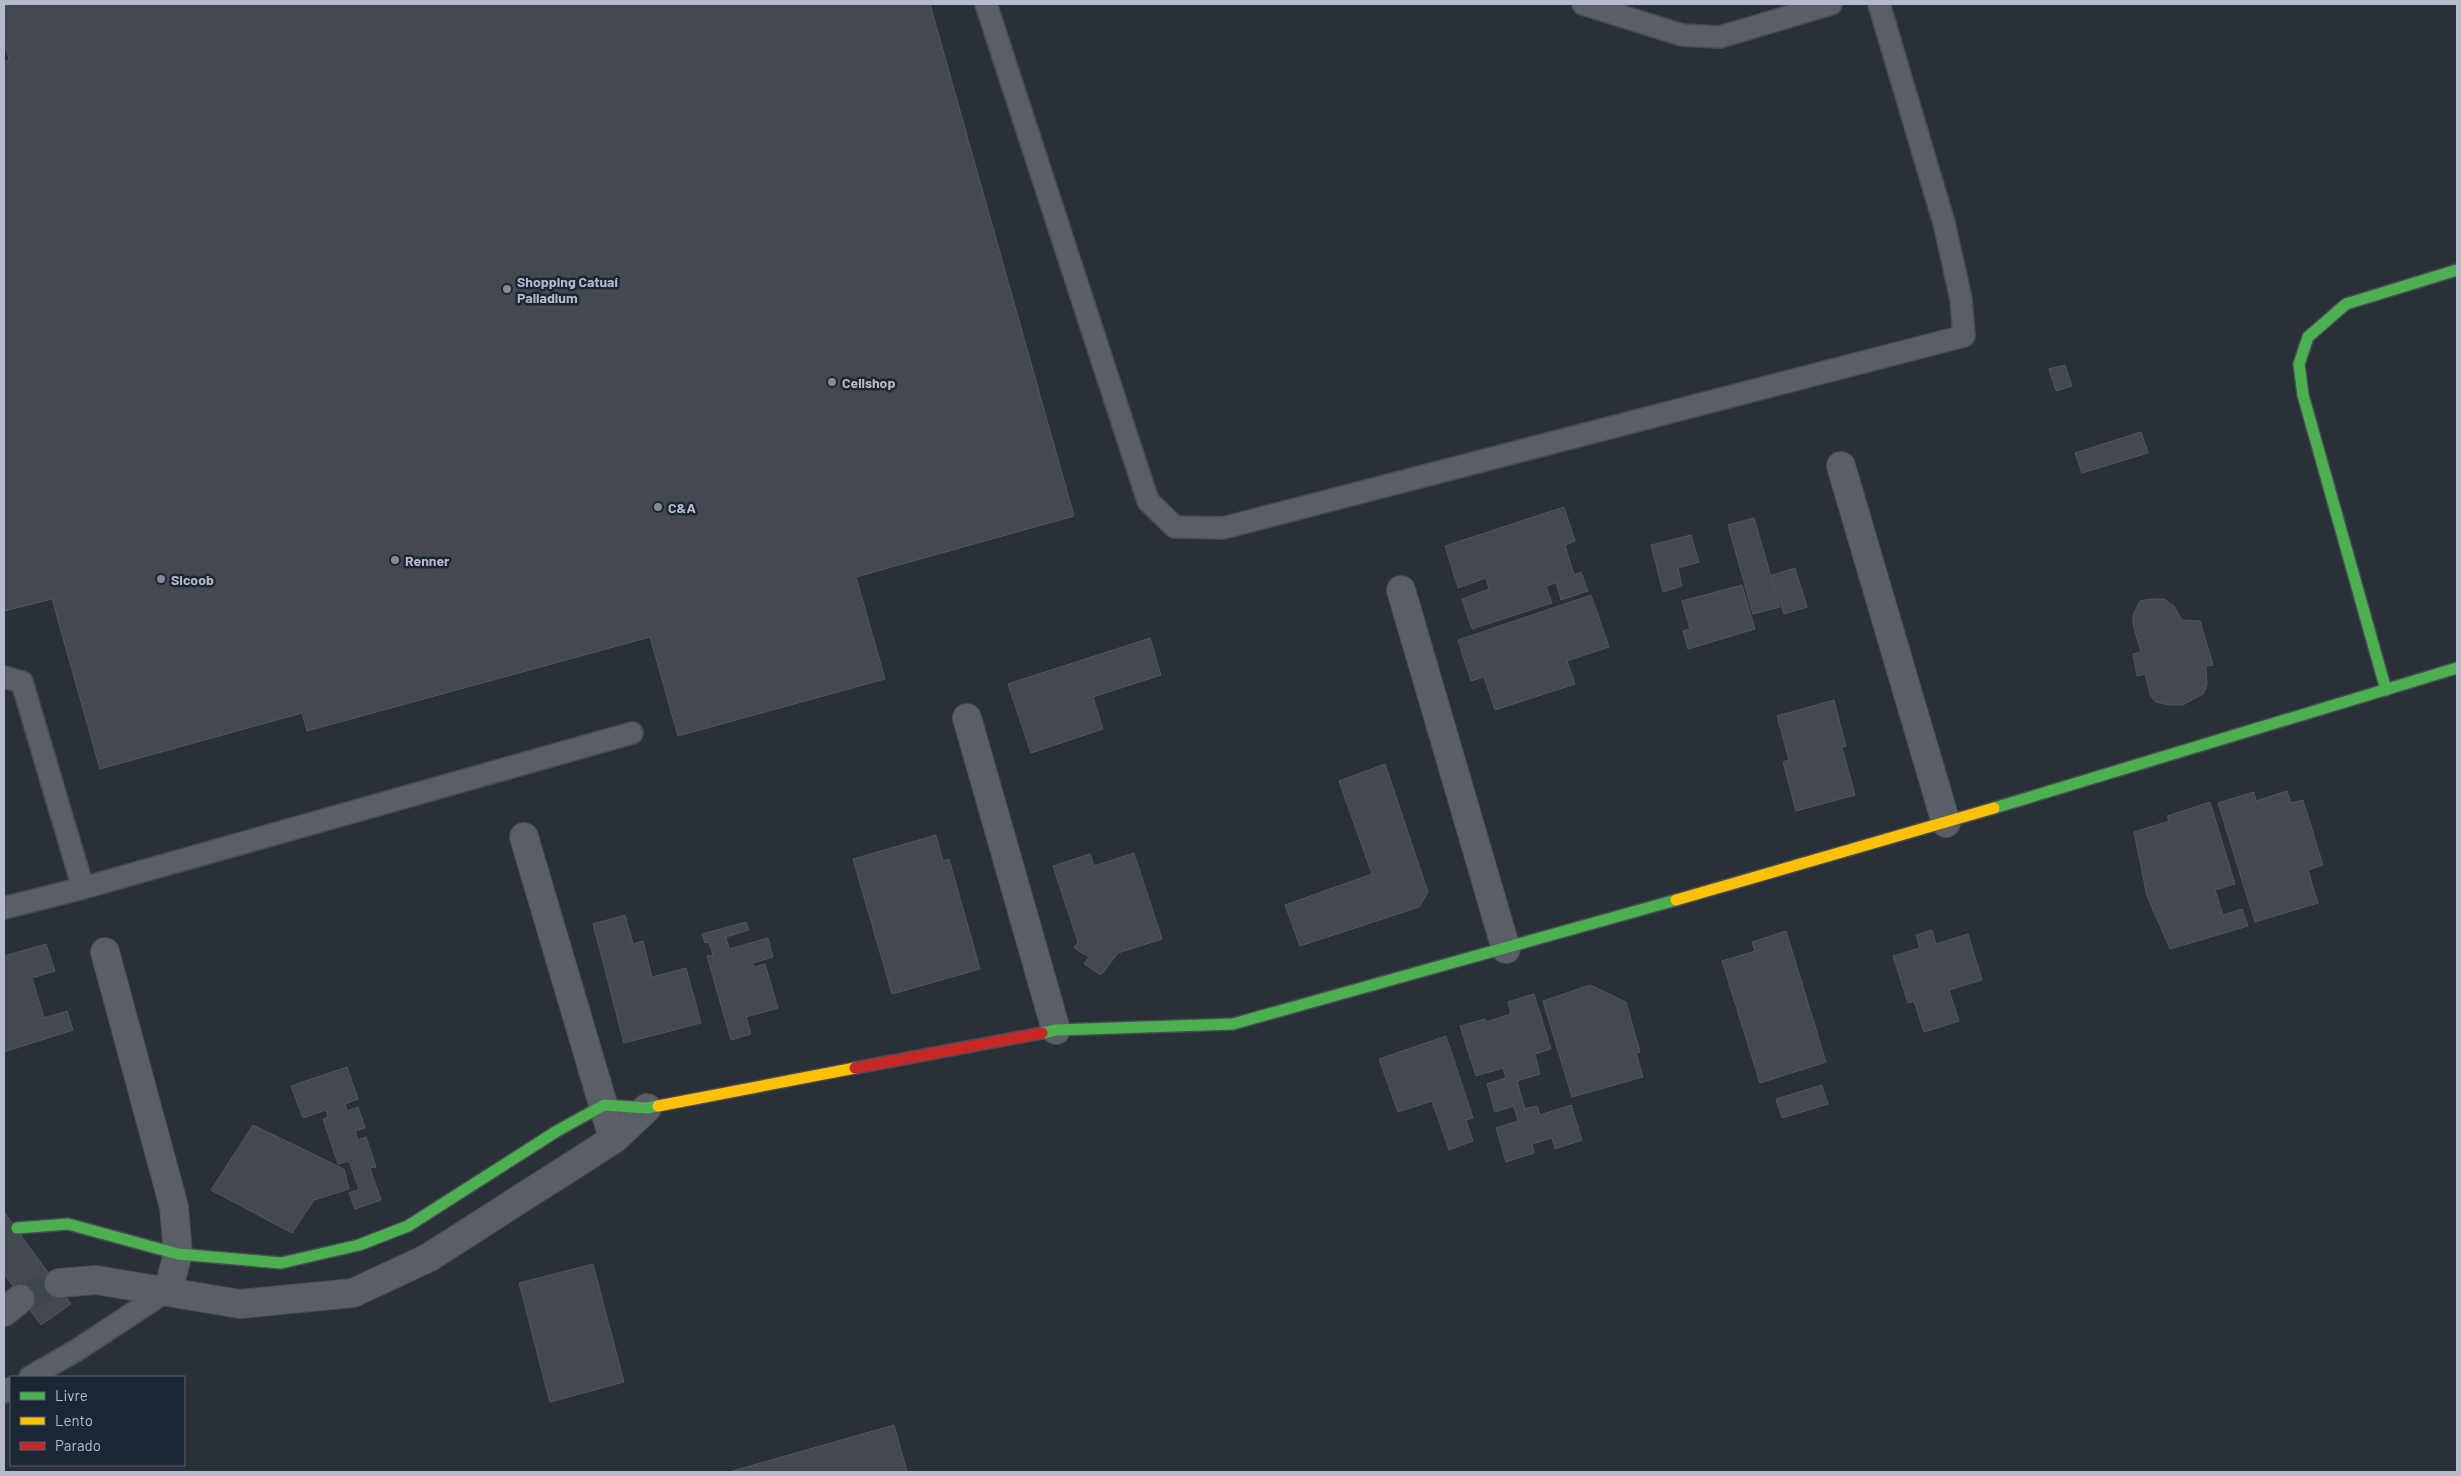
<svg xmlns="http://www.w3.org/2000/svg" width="2461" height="1476" font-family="Barlow,sans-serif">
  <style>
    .building { fill: #444950; stroke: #52575f }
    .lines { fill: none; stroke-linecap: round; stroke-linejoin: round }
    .street-tunnel { stroke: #3f454e; stroke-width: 28; stroke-dasharray: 28 14; stroke-linecap: butt }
    .lane-casing { stroke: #484c53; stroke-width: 24 }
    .street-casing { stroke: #484c53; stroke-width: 30 }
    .fast-casing { stroke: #484c53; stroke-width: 14 }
    .slow-casing { stroke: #484c53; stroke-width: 14 }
    .jam-casing { stroke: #484c53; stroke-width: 14 }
    .lane { stroke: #5a5e66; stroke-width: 21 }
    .street { stroke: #5a5e66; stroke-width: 28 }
    .fast { stroke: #4caf50; stroke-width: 11 }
    .slow { stroke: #ffc107; stroke-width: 11 }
    .jam { stroke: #c62828; stroke-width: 11 }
    .poi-dot { fill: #848b96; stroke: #1d2633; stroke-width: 2 }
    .labels { text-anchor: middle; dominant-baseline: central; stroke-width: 5; stroke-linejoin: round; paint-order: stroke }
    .poi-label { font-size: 14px; font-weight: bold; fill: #b4bcc9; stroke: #1d2633; text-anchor: start }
  </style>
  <rect width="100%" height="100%" fill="#2a3038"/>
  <path class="building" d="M4 4H930L1074 516 856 577 885 679 678 736 650 637 307 731 302 713 100 769 52 599 4 611V63L9 59 4 41Z
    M2065 365 2072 386 2056 391 2049 369Z
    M2141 432 2148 453 2082 473 2075 453Z
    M1564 507 1575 541 1565 545 1574 575 1581 572 1588 591 1561 600 1556 583 1546 586 1552 603 1472 629 1462 599 1489 589 1486 578 1458 588 1445 546Z
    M1754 518 1780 607 1753 614 1728 525Z
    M1691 535 1699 562 1678 568 1682 586 1663 592 1651 545Z
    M1795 568 1807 607 1784 614 1772 575Z
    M1742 585 1755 629 1688 649 1683 631 1690 629 1682 601Z
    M1591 595 1609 647 1567 661 1575 684 1495 710 1484 677 1471 681 1458 640Z
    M2150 599H2164L2174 606 2182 620 2200 621 2213 665 2206 666 2207 685 2203 694 2183 705H2170L2156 702 2150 695 2145 674 2137 676 2133 654 2141 652 2133 624V615L2140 601Z
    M1150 638 1161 675 1093 697 1103 729 1031 753 1008 684Z
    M1834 700 1846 746 1842 747 1855 795 1796 811 1783 762 1789 760 1777 716Z
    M1385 764 1428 892 1419 907 1300 946 1285 905 1372 874 1339 781Z
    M2287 791 2291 803 2303 800 2323 865 2308 870 2318 903 2255 922 2218 803 2254 792 2256 801Z
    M2210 802 2235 884 2215 890 2223 915 2242 909 2248 926 2170 949 2147 896 2134 832 2169 821 2167 816Z
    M936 835 943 861 949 859 980 969 892 994 853 859Z
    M1134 853 1162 939 1118 953 1101 975 1084 964 1089 957 1074 948 1078 942 1053 866 1090 854 1094 866Z
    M625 915 633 944 643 941 652 977 686 968 701 1023 624 1043 593 924Z
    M746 922 749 930 726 937 729 949 768 938 773 957 753 963 754 967 765 964 778 1008 746 1017 751 1034 731 1040 707 956 713 955 709 942 705 943 702 934Z
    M1932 930 1936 944 1968 934 1982 980 1949 990 1959 1021 1924 1032 1914 1001 1908 1003 1893 956 1920 948 1916 935Z
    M1786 931 1826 1062 1760 1083 1722 961 1755 951 1752 942Z
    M46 944 55 971 32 978 44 1018 67 1011 73 1030 4 1052V956Z
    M1590 985 1626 1002 1640 1052 1636 1053 1643 1077 1572 1097 1543 1001Z
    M1534 994 1551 1049 1535 1054 1540 1074 1517 1081 1525 1109 1537 1106 1540 1115 1571 1105 1582 1140 1555 1149 1552 1138 1532 1144 1534 1153 1506 1162 1496 1128 1518 1121 1514 1106 1495 1112 1487 1084 1506 1078 1503 1068 1476 1076 1460 1026 1485 1019 1486 1022 1511 1014 1508 1002Z
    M1446 1036 1473 1118 1466 1120 1473 1141 1449 1150 1432 1101 1398 1112 1379 1059Z
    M347 1067 358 1099 345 1104 347 1111 358 1107 365 1128 355 1131 358 1140 366 1137 376 1167 370 1168 381 1200 355 1209 349 1193 359 1189 349 1161 338 1164 323 1119 328 1117 326 1110 303 1118 291 1086Z
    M1822 1085 1828 1104 1782 1118 1776 1099Z
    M253 1125 344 1169 349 1189 314 1200 292 1233 211 1190Z
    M4 1212 71 1304 41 1325 4 1274Z
    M593 1264 624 1382 550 1402 519 1283Z
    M894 1425 907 1472H729Z"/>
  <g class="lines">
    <path class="street-tunnel" d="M20 1299 59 1283"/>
    <defs>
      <path id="lane" d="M986 4 1148 501 1175 527 1223 528 1964 336 1961 299 1944 223 1879 4
        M1583 4 1682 35 1720 37 1831 4
        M4 677 22 682 83 888
        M4 908 83 888 632 733
        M30 1377 77 1350 168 1290
        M4 1392 11 1388"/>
      <path id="street" d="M1841 466 1946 823
        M1401 590 1506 949
        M967 718 1056 1030
        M524 837 610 1128
        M105 952 174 1207 178 1254 168 1290
        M59 1283 96 1280 240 1304 353 1293 428 1258 614 1139 647 1108
        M4 1312 20 1299"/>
      <path id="fast" d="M2386 690 2303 395 2299 364 2308 337 2346 304 2457 270
        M1994 808 2457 668
        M1042 1033 1056 1030 1233 1024 1676 900
        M17 1228 68 1224 178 1254 281 1263 359 1245 408 1226 557 1131 604 1105 647 1108 658 1106"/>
      <path id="slow" d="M1676 900 1994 808
        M658 1106 855 1068"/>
      <path id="jam" d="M855 1068 1042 1033"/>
    </defs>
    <use href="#lane" class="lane-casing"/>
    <use href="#street" class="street-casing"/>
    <use href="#fast" class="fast-casing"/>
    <use href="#slow" class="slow-casing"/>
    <use href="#jam" class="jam-casing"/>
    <use href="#lane" class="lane"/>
    <use href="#street" class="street"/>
    <use href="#fast" class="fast"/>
    <use href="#slow" class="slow"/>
    <use href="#jam" class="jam"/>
  </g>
  <g class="poi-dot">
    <circle cx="507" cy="289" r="5"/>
    <circle cx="832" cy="382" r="5"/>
    <circle cx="658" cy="507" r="5"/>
    <circle cx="395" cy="560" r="5"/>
    <circle cx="161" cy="579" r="5"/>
  </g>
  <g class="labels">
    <g class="poi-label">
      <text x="517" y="281">Shopping Catuaí<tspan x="517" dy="16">Palladium</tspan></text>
      <text x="842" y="382">Cellshop</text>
      <text x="668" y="507">C&amp;A</text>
      <text x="405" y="560">Renner</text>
      <text x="171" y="579">Sicoob</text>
    </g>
  </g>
  <rect width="2461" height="1476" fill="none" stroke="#b4bcc9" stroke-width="10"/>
  <rect x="10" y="1376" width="175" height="90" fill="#1d2633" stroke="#59626f"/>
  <rect x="20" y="1392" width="25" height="8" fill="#4caf50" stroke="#59626f"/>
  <text x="55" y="1401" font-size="15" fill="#b4bcc9">Livre</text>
  <rect x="20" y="1417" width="25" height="8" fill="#ffc107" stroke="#59626f"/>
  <text x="55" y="1426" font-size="15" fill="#b4bcc9">Lento</text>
  <rect x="20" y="1442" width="25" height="8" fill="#c62828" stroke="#59626f"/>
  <text x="55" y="1451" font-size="15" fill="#b4bcc9">Parado</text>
</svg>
